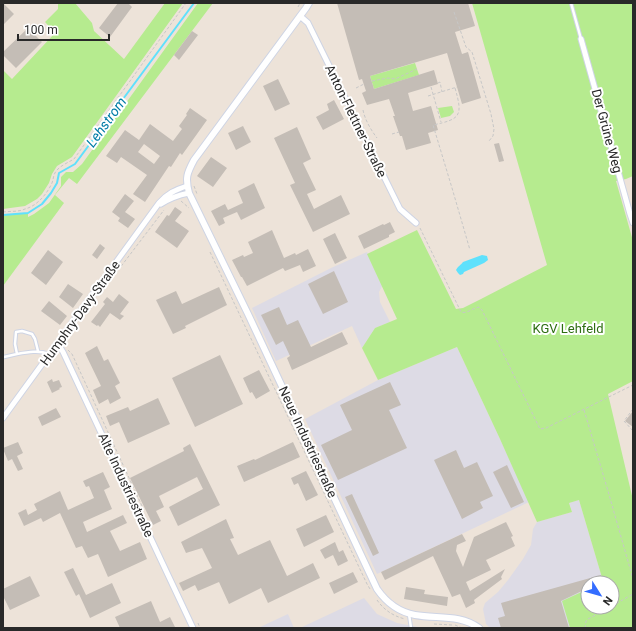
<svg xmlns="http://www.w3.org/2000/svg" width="636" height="631" font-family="Roboto,sans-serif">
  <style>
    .industrial { fill: #dddbe5 }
    .green { fill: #b6eb8f }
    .water { fill: #5fe1fc }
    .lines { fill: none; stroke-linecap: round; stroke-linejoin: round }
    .stream { stroke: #5fe1fc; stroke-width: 2 }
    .building { fill: #c4bdb6; fill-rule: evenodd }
    .service-casing { stroke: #ced4e4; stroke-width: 4.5 }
    .minor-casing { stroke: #ced4e4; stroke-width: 7 }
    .tertiary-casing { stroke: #ced4e4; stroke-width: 8 }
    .path { stroke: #c7c7c7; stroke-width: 1; stroke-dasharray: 3 2; stroke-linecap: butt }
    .service { stroke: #fff; stroke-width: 2.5 }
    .minor { stroke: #fff; stroke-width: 5 }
    .tertiary { stroke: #fff; stroke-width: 6 }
    .labels { text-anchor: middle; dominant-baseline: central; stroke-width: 4; stroke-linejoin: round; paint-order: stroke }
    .street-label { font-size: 13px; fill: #292929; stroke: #fff }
    .park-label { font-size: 13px; fill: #2d6e11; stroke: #fff }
    .water-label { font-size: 14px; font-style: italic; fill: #007ca6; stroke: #fff }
  </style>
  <rect width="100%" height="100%" fill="#ede3d9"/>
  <path class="industrial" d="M367 252 382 286 379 292 380 302 390 322 375 328 362 348 352 326 276 361 252 308 331 268Z
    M457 347 500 439 529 502 377 574 305 419 378 380Z
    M579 500 603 581 599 583H588V589L563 601 570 628H490L486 624 483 609 485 603 498 592 508 580 523 559 531 545 533 529 537 522 572 512 569 503Z
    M364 598 377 614 397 623 423 628H300Z
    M288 614 294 628H258Z"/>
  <path class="green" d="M58 3H75L92 23 94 31 124 59 165 3H183L72 157 57 166 52 174 49 183 42 194 37 199 25 206 3 209V70L12 79 55 33 45 22 58 9Z
    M198 3H213L77 184 69 178 55 195 64 203 3 286V215L28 213V217L34 214 49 203 61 186V177L66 172H73L82 164Z
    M472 3H633V176L626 179 616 181 633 241V381L608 394 633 500V628H570L562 601 588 589V607H612V583H599L603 581 579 500 569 503 572 512 537 522 500 439 457 347 378 380 362 348 375 328 397 319 367 254 417 230 456 309 463 308 481 299 547 265Z
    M415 63 419 75 374 89 370 76Z
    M452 106 454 112 450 116 441 118 438 108Z"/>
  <path class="water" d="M482 255 487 256 488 260 484 263 464 272 463 274 460 275 458 273 456 270C458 266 461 265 463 262Z"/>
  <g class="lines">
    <path class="stream" d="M3 215 28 213 42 204 51 193 57 183 59 173 75 164 194 3"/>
  </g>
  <path class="building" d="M3 3 14 14 3 25Z
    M118 3H128L132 7 110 37 99 28Z
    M337 3H468L475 26 455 32 462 54 468 52 481 98 462 104 447 53 370 76 374 89 434 70 438 84 408 93 413 111 431 106 438 130 428 133 431 143 406 150 402 136H400L393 116H395L389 99 367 105 362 93 366 91 362 79 359 80Z
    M28 28 42 42 16 68 3 55V52Z
    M192 31 198 35 179 60 174 55Z
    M278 79 290 104 275 111 263 86Z
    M334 100 344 119 323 130 316 117 329 110 327 104Z
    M190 108 207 120 182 155 180 153 171 167 169 166 145 202 133 194 147 175 121 157 117 163 106 156 125 130 139 140 150 124 173 141 182 129 179 126 187 115 186 114ZM144 144 160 156 154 164 138 152Z
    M243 126 251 142 236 150 228 133Z
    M297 127 311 159 303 163 316 190 307 194 314 209 341 195 350 214 313 232 290 185 295 183 274 138Z
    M499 143 504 161 499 162 494 144Z
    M211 157 227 168 213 187 197 176Z
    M254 183 265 208 241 220 237 212 223 218 225 223 219 226 211 211 225 204 228 210 243 203 238 191Z
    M125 194 134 201 125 212 135 219 128 228 118 221 120 218 112 212Z
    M175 207 182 212 175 221 189 231 177 248 155 232 167 215 169 216Z
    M390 222 395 232 389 235V237L364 249 358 236 383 224 384 225Z
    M272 230 284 258 295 253 296 255 308 249 316 266 303 272 300 265 285 271 283 268 247 286 242 277H241L232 260 243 255 244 257 253 253 248 242Z
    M335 233 347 258 335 264 323 239Z
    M100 244 105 248 97 259 92 255Z
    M48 250 63 262 46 285 31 273Z
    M334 271 348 302 323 314 308 284Z
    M68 284 83 294 73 308 59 297Z
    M219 287 227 305 185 326 186 328 173 334 156 300 176 291 182 304Z
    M119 294 129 302 120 314 124 316 120 320 110 313 100 327 98 325 97 326 91 322 105 304 103 302 107 297 113 302Z
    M49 301 67 316 60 325 41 311Z
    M279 307 287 325 298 320 311 347 342 332 348 344 292 370 287 358 290 356 283 341 276 345 261 315Z
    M97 346 104 361 108 359 120 383 115 386 121 398 110 404 108 399 99 404 93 390 101 386 85 353Z
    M220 355 243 404 195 427 172 378Z
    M259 370 270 391 256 399 252 392 250 393 243 378Z
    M52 379 53 382 59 380 62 387 59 388 60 389 52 393 47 382Z
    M390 382 401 405 389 410 407 448 338 480 321 445 352 430 340 405Z
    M158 398 170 424 128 443 119 422 110 426 106 416 128 407 130 411Z
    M56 408 61 417 42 426 38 417Z
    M633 411V427L625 421Z
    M18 442 23 453 17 456 23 469 18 471 12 459 8 461 3 449V448Z
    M293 442 300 457 244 482 237 466 254 459 255 460Z
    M190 444 220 505 178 526 169 507 203 489 197 477 159 496 164 507 156 511 161 521 153 525 130 478 184 451 183 448Z
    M456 450 464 468 477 462 493 496 480 502 483 508 462 519 434 460Z
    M507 465 524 502 511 508 493 472Z
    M306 471 318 495 306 501 298 483 294 485 291 478Z
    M103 472 110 487 104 490 112 509 83 522 87 532 123 515 127 523 110 531 120 551 140 542 147 559 108 577 98 554 88 558 82 546 76 548 60 513 43 522 41 518 24 526 18 513 26 509 28 515 37 510 34 504 60 491 68 510 94 498 89 486 86 487 83 481Z
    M352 494 379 553 373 556 345 497Z
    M326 515 334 532 304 547 296 529Z
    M226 519 234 538 230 539 238 555 270 540 287 576 313 563 320 578 268 603 261 588 229 604 219 582 198 591 195 585 183 591 179 583 212 568 202 548 186 553 181 542Z
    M506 522 513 536 511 537 515 546 486 560 491 570 466 582 470 591 505 569 501 577 502 579 474 600 475 603 466 608 460 594 452 597 433 556 385 580 381 572 462 534 466 541 457 545 456 551 463 567 474 537Z
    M335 542 339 552 343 550 348 561 338 566 333 555 325 559 320 550Z
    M73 568 86 595 112 583 121 603 90 618 79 594 76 596 64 572Z
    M353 572 358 582 334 594 329 583Z
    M601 575 602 581 597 583H588V588L561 601 569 628H501L498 618 505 616 501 603Z
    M30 576 40 596 10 610 3 596V589Z
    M406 587 425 590 424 594 448 597 447 606 404 599Z
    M151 601 160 622 170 617 175 627 172 628H120L115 617Z"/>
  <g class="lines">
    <defs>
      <path id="service" d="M571 3 581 39
        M38 351 35 339 32 334 22 331 16 332 15 344 17 354C28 352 39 350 49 354
        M4 357 17 354
        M409 614 411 628"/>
      <path id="minor" d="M300 16 308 23 400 209 416 223
        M581 39 630 214 633 223
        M161 204C170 198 179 195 189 193
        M58 344 63 352 193 628
        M3 418 159 203C168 193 175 190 187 186"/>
      <path id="tertiary" d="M309 3 306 8 194 160C187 173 185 178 189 193L248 314 377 589C386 602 399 612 415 615 437 619 460 614 479 628"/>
    </defs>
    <use href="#service" class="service-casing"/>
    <use href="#minor" class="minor-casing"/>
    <use href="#tertiary" class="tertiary-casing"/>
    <path class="path" d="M298 7 300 3
      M454 12 466 47 472 52 491 114 494 129 493 136 489 141
      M372 81 388 78 395 79 417 69
      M438 83 440 82 442 92
      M431 87 441 122
      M356 88 364 84
      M455 88C463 116 461 119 433 125L452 188 470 250
      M428 96 457 87
      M363 110C365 120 371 130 377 138
      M392 134 399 132
      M194 186 197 194
      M181 201 189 208
      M3 212C10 211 19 212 25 209 37 206 47 194 52 183 54 177 53 174 58 169 62 165 69 162 74 159L186 3
      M420 228 461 312C467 314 473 308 479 307L482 310 540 429 546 428 633 385
      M210 252 367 584 370 589
      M103 290 164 210
      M68 350 72 354 142 506
      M633 409 624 421 633 431
      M584 410 608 491 633 579
      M377 600C384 610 393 616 405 619
      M612 606 633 594
      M198 623 200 628
      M434 624 452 625
      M455 625 462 628
      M585 628 586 621 588 619 610 607"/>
    <use href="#service" class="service"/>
    <use href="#minor" class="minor"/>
    <use href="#tertiary" class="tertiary"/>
  </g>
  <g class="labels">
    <g class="street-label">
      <text transform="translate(356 121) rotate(64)">Anton-Flettner-Straße</text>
      <text transform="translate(607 131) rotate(75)">Der Grüne Weg</text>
      <text transform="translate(80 313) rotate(-54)">Humphry-Davy-Straße</text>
      <text transform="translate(308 442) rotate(65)">Neue Industriestraße</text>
      <text transform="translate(126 485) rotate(65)">Alte Industriestraße</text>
    </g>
    <g class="park-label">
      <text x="568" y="328">KGV Lehfeld</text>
    </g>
    <g class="water-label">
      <text transform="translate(106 122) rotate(-54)">Lehstrom</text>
    </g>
  </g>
  <rect width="636" height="631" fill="none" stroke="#292929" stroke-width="8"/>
  <g transform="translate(600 595) rotate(127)"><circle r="19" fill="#ffffff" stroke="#a9a9a9"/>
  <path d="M0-3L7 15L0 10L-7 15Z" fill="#346dff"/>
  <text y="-6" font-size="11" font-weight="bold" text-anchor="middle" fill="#292929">N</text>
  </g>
  <path d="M18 34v6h91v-6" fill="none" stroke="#292929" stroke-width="2"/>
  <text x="24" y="34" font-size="12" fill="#292929" stroke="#ffffff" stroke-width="3" paint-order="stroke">100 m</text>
</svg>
